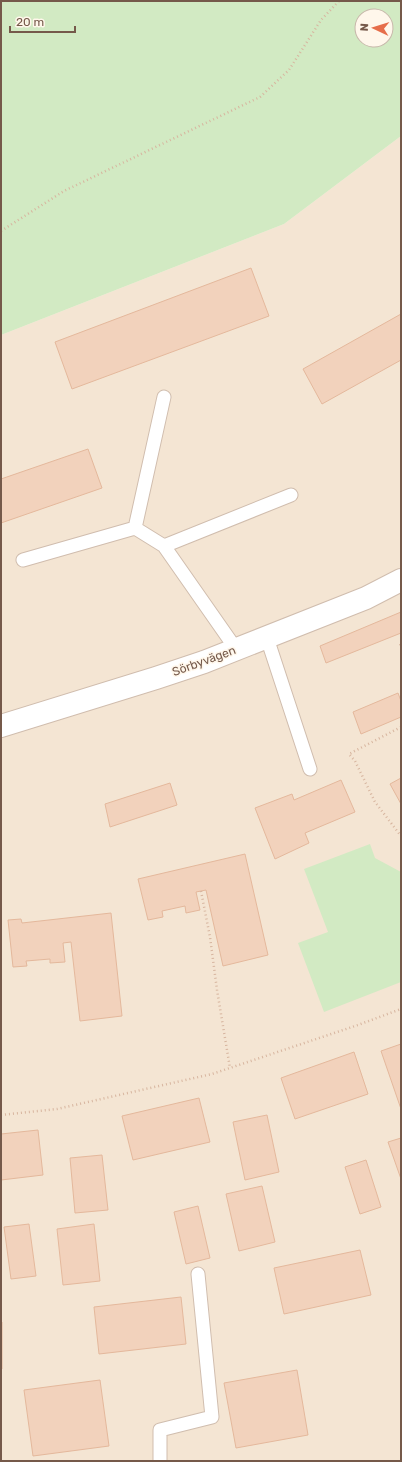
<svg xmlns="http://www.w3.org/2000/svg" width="402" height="1462" font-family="Rubik,sans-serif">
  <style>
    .residential { fill: #f4e5d3 }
    .green { fill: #d2eac3; fill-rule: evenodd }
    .building { fill: #f2d2bc; stroke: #e4b89c }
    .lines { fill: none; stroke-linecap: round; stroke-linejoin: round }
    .lane-casing { stroke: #d0bdae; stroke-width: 15 }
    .street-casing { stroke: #d0bdae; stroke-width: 24 }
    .path { stroke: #d7b59f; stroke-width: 2.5; stroke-dasharray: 1 3; stroke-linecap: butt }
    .lane { stroke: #fff; stroke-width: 13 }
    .street { stroke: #fff; stroke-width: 22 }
    .labels { text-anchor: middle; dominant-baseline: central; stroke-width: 3; stroke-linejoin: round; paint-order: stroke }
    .street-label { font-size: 12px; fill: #75594a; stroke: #fff7eb }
  </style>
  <rect width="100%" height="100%" fill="#fcf3e5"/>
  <path class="residential" d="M401 136V1461H1V335L284 224Z"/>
  <path class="green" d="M1 1H401V136L284 224 1 335ZM362 16H386V40H362Z
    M370 844 375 858 401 872V982L324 1012 298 943 328 932 304 869Z"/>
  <path class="building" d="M251 268 269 316 72 389 55 342Z
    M401 314V360L322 404 303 369Z
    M88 449 102 488 1 523V479Z
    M401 612V633L326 663 320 646Z
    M398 693 401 701V717L361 734 353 712Z
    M401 778V804L390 784Z
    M341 780 355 812 305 833 309 843 275 859 255 808 292 794 294 800Z
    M170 783 177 805 110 827 105 804Z
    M245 854 268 955 223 966 206 890 196 892 200 910 186 913 185 906 162 911 163 917 148 920 138 879Z
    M111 913 122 1016 80 1021 71 942 63 943 65 962 50 963V959L26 961 27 966 13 967 8 920 21 919 22 923Z
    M401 1044V1109L381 1051Z
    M354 1052 368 1094 295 1119 281 1078Z
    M199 1098 210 1142 133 1160 122 1116Z
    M267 1115 279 1172 245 1180 233 1122Z
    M38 1130 43 1175 1 1180V1134Z
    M401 1138V1179L388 1142Z
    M102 1155 108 1210 75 1213 70 1158Z
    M366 1160 381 1207 360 1214 345 1167Z
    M262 1186 275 1242 239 1251 226 1194Z
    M198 1206 210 1258 186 1264 174 1212Z
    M29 1224 36 1276 11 1279 4 1227Z
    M94 1224 100 1281 63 1285 57 1229Z
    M360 1250 371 1295 284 1314 274 1268Z
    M181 1297 186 1344 99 1354 94 1307Z
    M1 1322H2V1369H1Z
    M297 1370 308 1435 236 1448 224 1383Z
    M100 1380 109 1446 33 1456 24 1390Z"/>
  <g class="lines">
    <defs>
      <path id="lane" d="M135 528 164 397
        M164 546 291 495
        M23 560 135 528 164 546 236 649
        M267 638 310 769
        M160 1461V1430L212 1417 198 1274"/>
      <path id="street" d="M1 726 156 678 204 662 366 598 401 580"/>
    </defs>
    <use href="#lane" class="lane-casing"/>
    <use href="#street" class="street-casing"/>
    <path class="path" d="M1 231 64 191 260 97 289 70 321 20 339 1
      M400 644 401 646
      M401 727 349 754 355 761 375 802 401 836
      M201 891 210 937 217 990 230 1068
      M1 1115 57 1109 212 1074 358 1025 401 1009"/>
    <use href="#lane" class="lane"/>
    <use href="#street" class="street"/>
  </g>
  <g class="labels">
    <g class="street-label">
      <text transform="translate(204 661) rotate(-20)">Sörbyvägen</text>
    </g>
  </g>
  <rect width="402" height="1462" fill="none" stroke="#75594a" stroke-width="4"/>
  <g transform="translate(374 28) rotate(274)"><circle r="19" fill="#fff7eb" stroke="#c8b8ab"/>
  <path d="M0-3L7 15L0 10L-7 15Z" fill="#e66e4a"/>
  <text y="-6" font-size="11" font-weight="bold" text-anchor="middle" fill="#75594a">N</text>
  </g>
  <path d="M10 26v6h65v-6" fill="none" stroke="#75594a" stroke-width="2"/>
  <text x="16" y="26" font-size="12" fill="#75594a" stroke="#fff7eb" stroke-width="3" paint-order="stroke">20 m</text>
</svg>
